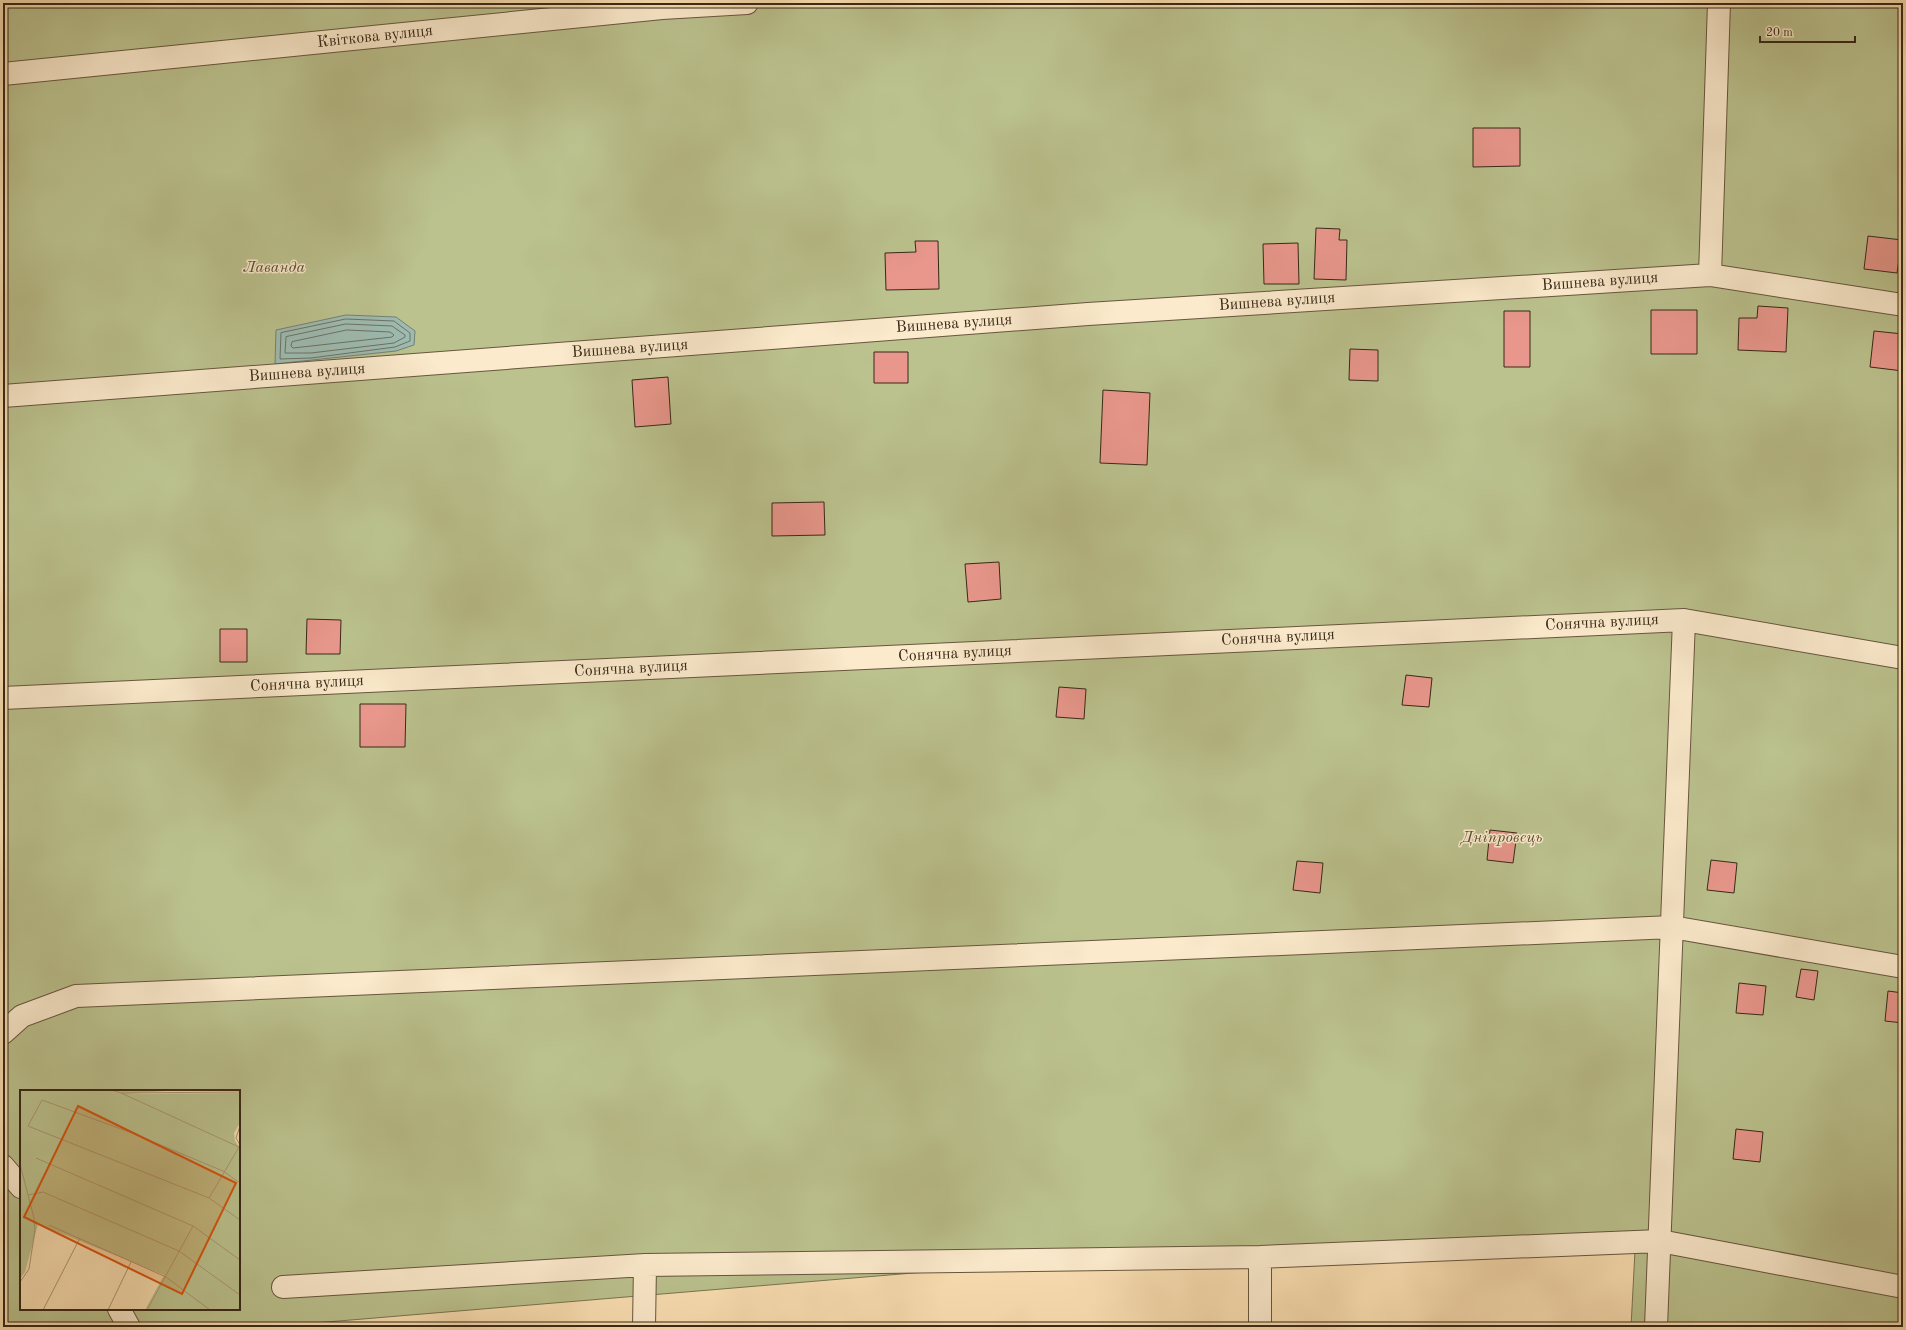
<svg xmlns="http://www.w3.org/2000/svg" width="1906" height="1330" font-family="'Old Standard TT',serif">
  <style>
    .green { fill: #bbc28e; stroke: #797552; fill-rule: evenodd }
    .water { fill: #9ebbb1; stroke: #758073 }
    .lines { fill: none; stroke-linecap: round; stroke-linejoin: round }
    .shore { stroke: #6a7264; stroke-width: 1 }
    .building { fill: #e9978c; stroke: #372817 }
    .minor-casing { stroke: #68563e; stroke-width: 24 }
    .minor { stroke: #fbeacc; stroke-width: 22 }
    .labels { text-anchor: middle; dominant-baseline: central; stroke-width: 3; stroke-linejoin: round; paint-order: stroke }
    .street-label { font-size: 16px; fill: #372817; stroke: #fbeacc }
    .park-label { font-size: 16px; font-style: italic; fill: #584e35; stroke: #fbeacc }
    .inset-road { fill: none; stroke: #ab9573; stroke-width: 1 }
    .view { fill: #d6540d; fill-opacity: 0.15; stroke: #d6540d; stroke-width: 2 }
    .inset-edge { fill: none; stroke: #372817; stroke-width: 2 }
  </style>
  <rect width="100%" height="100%" fill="#f9deb1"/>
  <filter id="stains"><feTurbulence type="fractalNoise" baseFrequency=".005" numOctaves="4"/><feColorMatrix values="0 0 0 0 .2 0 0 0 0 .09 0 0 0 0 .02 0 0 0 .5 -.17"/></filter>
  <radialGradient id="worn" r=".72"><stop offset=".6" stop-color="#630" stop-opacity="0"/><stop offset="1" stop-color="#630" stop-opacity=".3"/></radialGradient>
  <path class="green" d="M3 3H1903V1327H1631L1636 1232 913 1273 267 1327H3ZM21 1091H239V1309H21Z"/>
  <path class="water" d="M346 315 396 317 415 331 414 345 396 351 275 364 276 330Z"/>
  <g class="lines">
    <path class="shore" d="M346 319 394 321 410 333V341L395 347 311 358 280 359 281 333Z
      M346 324 392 326 405 335V337L394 343 311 353H285L286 337Z
      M347 330 390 332 394 335 392 337 293 348 291 346 292 342Z"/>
  </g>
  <path class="building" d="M1473 128H1520V166L1473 167Z
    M1316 228 1340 229 1339 240H1347L1346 280 1314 279Z
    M1868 236 1902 240 1897 273 1864 269Z
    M915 241H938L939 289 886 290 885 253 916 252Z
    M1298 243 1299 284H1264L1263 244Z
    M1758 306 1788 308 1786 352 1738 350 1739 318H1757Z
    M1651 310H1697V354H1651Z
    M1504 311H1530V367H1504Z
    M1874 331 1903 334V371L1870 367Z
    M1350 349 1378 350V381L1349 380Z
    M874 352H908V383H874Z
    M668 377 671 424 635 427 632 380Z
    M1103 390 1150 393 1147 465 1100 463Z
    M824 502 825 535 772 536V503Z
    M999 562 1001 599 968 602 965 564Z
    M307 619 341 620 340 654H306Z
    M220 629H247V662H220Z
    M1406 675 1432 678 1429 707 1402 705Z
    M1059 687 1086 689 1084 719 1056 717Z
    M360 704H406L405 747H360Z
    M1490 830 1517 833 1513 863 1487 860Z
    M1711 860 1737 863 1734 893 1707 890Z
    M1297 861 1323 863 1320 893 1293 890Z
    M1801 969 1818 971 1814 1000 1796 997Z
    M1739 983 1766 986 1763 1015 1736 1013Z
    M1888 991 1903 993V1023L1885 1021Z
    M1736 1129 1763 1132 1760 1162 1733 1159Z
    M1883 1324 1903 1326V1327H1883Z"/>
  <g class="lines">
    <defs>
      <path id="minor" d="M3 74 662 8 747 3
        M1710 275 1719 3
        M3 396 1088 314 1710 275 1903 305
        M3 698 1684 620 1903 658
        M3 1033 22 1016 76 996 1672 927 1903 967
        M3 1166 21 1187
        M1260 1257V1327
        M283 1287 645 1265 1260 1257 1660 1241 1903 1287
        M119 1309 129 1327
        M644 1327 645 1265
        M1656 1327 1684 620"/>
    </defs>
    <use href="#minor" class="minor-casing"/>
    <use href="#minor" class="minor"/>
  </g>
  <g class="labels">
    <g class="street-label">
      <text transform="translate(375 37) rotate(-6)">Квіткова вулиця</text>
      <text transform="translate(1600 282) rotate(-4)">Вишнева вулиця</text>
      <text transform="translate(1277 302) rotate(-4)">Вишнева вулиця</text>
      <text transform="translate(954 324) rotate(-4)">Вишнева вулиця</text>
      <text transform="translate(630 349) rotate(-4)">Вишнева вулиця</text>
      <text transform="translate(307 373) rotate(-4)">Вишнева вулиця</text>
      <text transform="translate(1602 623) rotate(-3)">Сонячна вулиця</text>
      <text transform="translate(1278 638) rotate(-3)">Сонячна вулиця</text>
      <text transform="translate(955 654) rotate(-3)">Сонячна вулиця</text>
      <text transform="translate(631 669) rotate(-3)">Сонячна вулиця</text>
      <text transform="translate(307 684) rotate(-3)">Сонячна вулиця</text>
    </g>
    <g class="park-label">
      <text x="274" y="268">Лаванда</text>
      <text x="1502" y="838">Дніпровець</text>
    </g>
  </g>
  <g transform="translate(20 1090)">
    <rect width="220" height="220" fill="#f9deb1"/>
    <path d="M0 0H158L107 4 220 3V33L214 43 215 51 220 58V220H125L144 185 18 134 5 182 0 189Z" fill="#bbc28e"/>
    <path class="inset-road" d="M92 0 101 3 220 2M101 3 219 57M220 36 216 48 220 55M16 68 173 136 220 170M0 74 14 128 15 140 9 179 0 192M220 93 203 81 112 43 22 10 8 36 189 108 220 130M8 105 23 102 159 161 220 205M189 108 219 57M29 135 146 187 190 220M23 220 60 148M88 220 111 172M127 220 173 136"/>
    <path class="view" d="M58 16 216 93 162 204 4 127Z"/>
    <rect width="220" height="220" class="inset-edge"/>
  </g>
  <rect width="1906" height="1330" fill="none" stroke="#f9deb1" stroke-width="16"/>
  <rect x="4" y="4" width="1898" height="1322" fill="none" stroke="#372817" stroke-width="2"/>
  <rect x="8" y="8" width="1890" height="1314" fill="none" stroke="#372817"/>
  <path d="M1760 36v6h95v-6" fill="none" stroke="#372817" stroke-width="2"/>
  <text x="1766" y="36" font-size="12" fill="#372817" stroke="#fbeacc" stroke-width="3" paint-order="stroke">20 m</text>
  <rect width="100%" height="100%" filter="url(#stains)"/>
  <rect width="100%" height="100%" fill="url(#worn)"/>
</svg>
